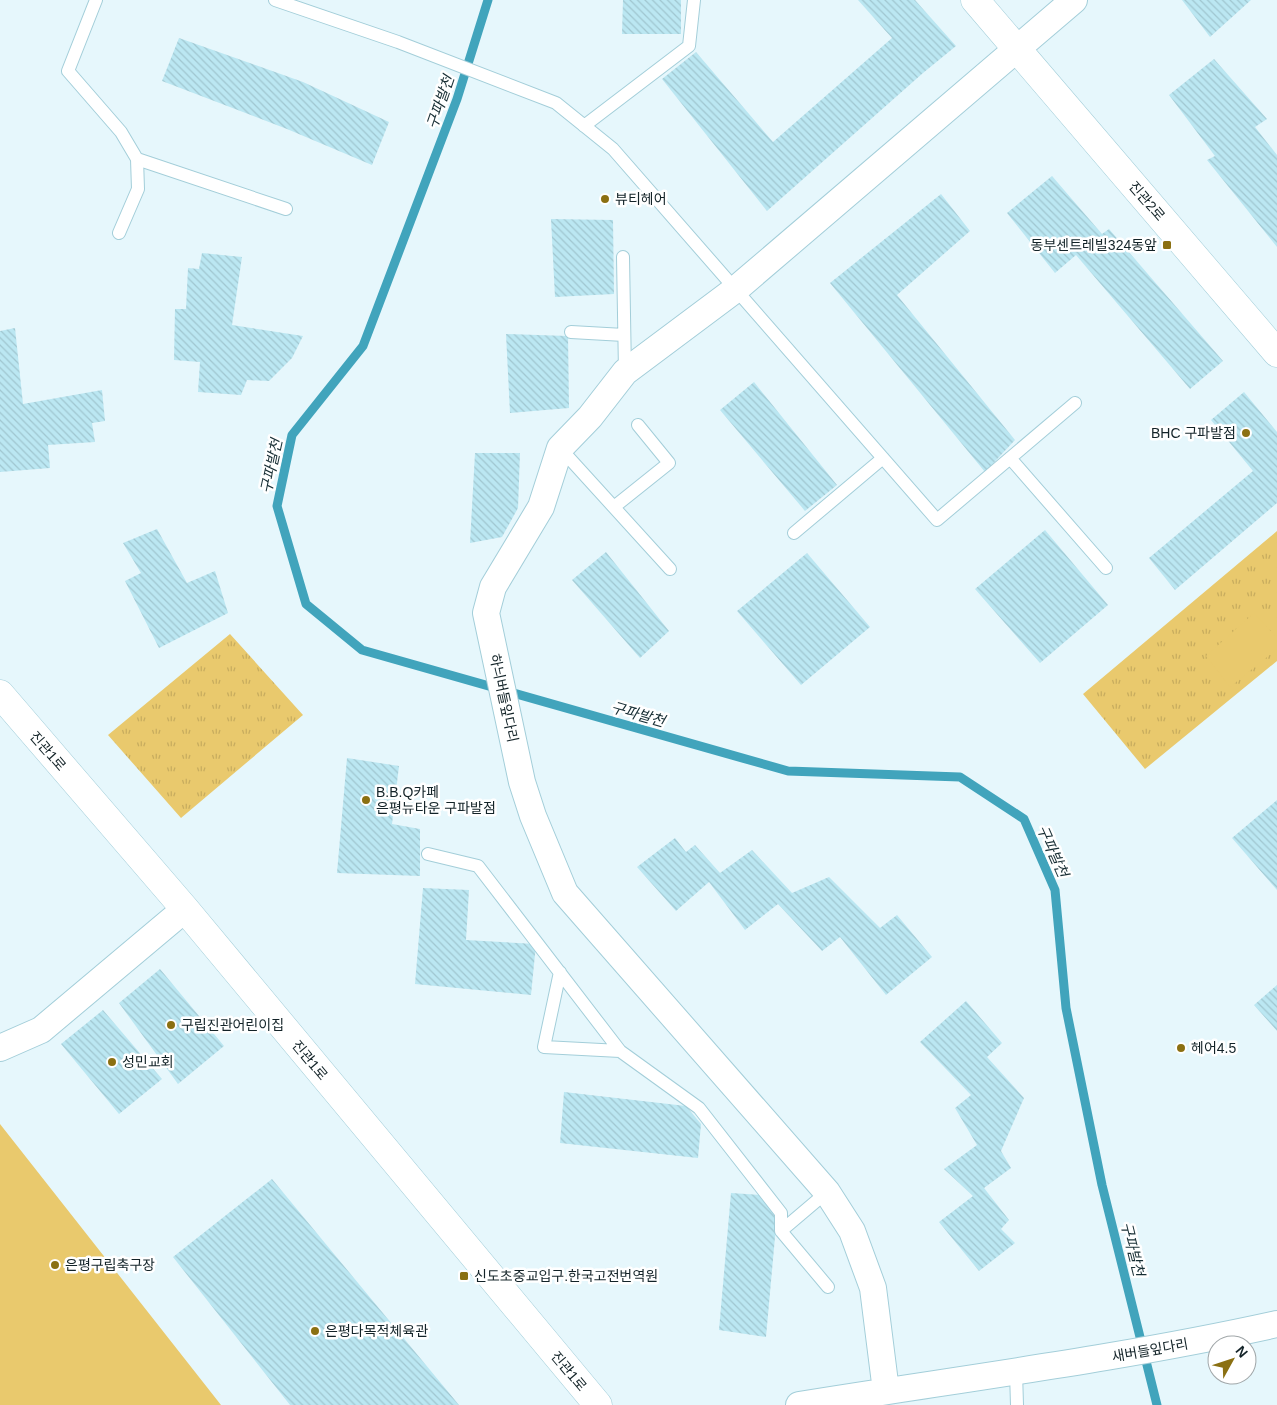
<svg xmlns="http://www.w3.org/2000/svg" width="1277" height="1405" font-family="Arial,'Noto Sans KR',sans-serif">
  <style>
    .park { fill: url(#park-tufts) }
    .garden { fill: #e9c96d }
    .lines { fill: none; stroke-linecap: round; stroke-linejoin: round }
    .stream { stroke: #41a4bc; stroke-width: 9 }
    .building { fill: url(#building-back-hatch) }
    .service-casing { stroke: #a3ced9; stroke-width: 14 }
    .minor-casing { stroke: #a3ced9; stroke-width: 28 }
    .tertiary-casing { stroke: #a3ced9; stroke-width: 29 }
    .secondary-casing { stroke: #a3ced9; stroke-width: 29 }
    .service { stroke: #fff; stroke-width: 12 }
    .minor { stroke: #fff; stroke-width: 26 }
    .tertiary { stroke: #fff; stroke-width: 28 }
    .secondary { stroke: #fff; stroke-width: 28 }
    .poi-dot { fill: #8b7012; stroke: #fff; stroke-width: 2 }
    .labels { text-anchor: middle; dominant-baseline: central; stroke-width: 5; stroke-linejoin: round; paint-order: stroke }
    .poi-label { font-size: 14px; fill: #132328; stroke: #fff; text-anchor: start }
    .street-label { font-size: 14px; fill: #132328; stroke: #fff }
    .water-label { font-size: 15px; font-style: italic; fill: #162d33; stroke: #fff }
  </style>
  <defs>
    <pattern id="park-tufts" width="24" height="20" patternUnits="userSpaceOnUse" patternTransform="scale(1.25)"><rect width="24" height="20" fill="#e9c96d"/><path d="M3 7l-1-3M5 7V3M7 7l1-3M15 17l-1-3M17 17v-4M19 17l1-3" fill="none" stroke="#c7ac5e"/></pattern>
    <pattern id="building-back-hatch" width="6" height="6" patternUnits="userSpaceOnUse" patternTransform="scale(1.25)"><rect width="6" height="6" fill="#bbe7f2"/><path d="M-1 5l2 2M0 0l6 6M5-1l2 2" fill="none" stroke="#a0c6d0"/></pattern>
  </defs>
  <rect width="100%" height="100%" fill="#e6f7fc"/>
  <path class="park" d="M1277 531V661L1145 769 1083 694Z
    M230 634 303 715 181 818 108 735Z"/>
  <path class="garden" d="M1254 613 1277 638V649L1230 687 1206 656Z
    M0 1124 221 1405H0Z"/>
  <g class="lines">
    <path class="stream" d="M488 0 457 99 363 346 292 435 277 506 306 604 362 650 788 771 960 777 1024 819 1055 890 1066 1008 1102 1185 1157 1405"/>
  </g>
  <path class="building" d="M623 0H681V34H622Z
    M858 0H915L956 46 923 73 767 211 662 79 696 52 773 142 892 38Z
    M1182 0H1251L1210 37Z
    M179 38 303 82 389 122 372 165 287 129 162 81Z
    M1214 59 1267 119 1255 127 1277 155V247L1207 160 1215 156 1169 95Z
    M1052 176 1102 234 1109 229 1223 361 1190 389 1076 255 1055 273 1007 213Z
    M941 194 970 231 897 295 1015 440 985 472 830 283Z
    M551 219 613 220 614 294 555 297Z
    M202 253 242 257 232 325 303 336 292 358 269 381 247 380 241 395 198 392 200 362 174 360 175 309H186L188 268 199 269Z
    M15 328 23 404 102 390 105 421 92 423 95 442 48 445 50 468 0 472V331Z
    M506 334 568 336 569 408 510 413Z
    M754 382 837 485 805 511 720 410Z
    M1244 392 1277 432V503L1175 590 1149 558 1253 471 1211 420Z
    M475 453H520L518 508 502 537 470 543Z
    M157 529 187 583 215 571 228 613 159 648 125 581 141 573 123 543Z
    M1045 530 1108 605 1040 663 975 589Z
    M606 552 669 631 640 658 572 580Z
    M807 553 870 627 801 685 737 611Z
    M347 758 399 766 392 824 420 829V876L337 873Z
    M1277 800V890L1232 838Z
    M675 838 686 852 695 845 720 873 752 850 792 893 829 877 880 928 897 915 932 957 886 995 840 937 822 951 778 904 745 930 709 882 676 911 637 867Z
    M423 888 469 890 466 940 536 944 531 995 415 984Z
    M160 969 224 1046 178 1084 119 1003Z
    M1277 985V1031L1254 1005Z
    M966 1001 1002 1043 987 1057 1024 1098 1001 1151 1011 1168 984 1188 1009 1220 1001 1229 1015 1243 979 1271 939 1222 973 1196 944 1169 977 1145 955 1108 971 1095 920 1042Z
    M103 1010 162 1079 119 1114 61 1044Z
    M564 1092 686 1106 701 1124 698 1158 560 1143Z
    M272 1179 459 1405H290L173 1257Z
    M731 1193 761 1195 777 1215 766 1337 719 1330Z"/>
  <g class="lines">
    <defs>
      <path id="service" d="M96 0 68 71 121 132 137 159 138 189 119 233
        M275 0 398 42 556 103 613 149 937 520 1075 403
        M584 126 689 46 694 0
        M137 159 286 209
        M623 257 625 372
        M571 332 624 335
        M560 448 670 569
        M1010 458 1106 568
        M614 507 669 463 638 425
        M794 533 883 458
        M428 854 478 866 620 1051 699 1108 781 1213V1231L828 1287
        M560 972 544 1047 620 1051
        M781 1231 827 1192
        M1016 1372 1017 1405"/>
      <path id="minor" d="M0 1048 41 1030 185 909
        M886 1391 873 1288 852 1231 827 1192 565 893 533 816 522 782 486 613 493 587 541 507 560 448 590 417 625 372 736 289 1074 0
        M799 1405C959 1379 1119 1359 1277 1324"/>
      <path id="tertiary" d="M975 0 1277 353"/>
      <path id="secondary" d="M0 694 185 909 598 1405"/>
    </defs>
    <use href="#service" class="service-casing"/>
    <use href="#minor" class="minor-casing"/>
    <use href="#tertiary" class="tertiary-casing"/>
    <use href="#secondary" class="secondary-casing"/>
    <use href="#service" class="service"/>
    <use href="#minor" class="minor"/>
    <use href="#tertiary" class="tertiary"/>
    <use href="#secondary" class="secondary"/>
  </g>
  <g class="poi-dot">
    <circle cx="605" cy="199" r="5"/>
    <rect x="1162" y="240" width="10" height="10" rx="2.5"/>
    <circle cx="1246" cy="433" r="5"/>
    <circle cx="366" cy="800" r="5"/>
    <circle cx="171" cy="1025" r="5"/>
    <circle cx="1181" cy="1048" r="5"/>
    <circle cx="112" cy="1062" r="5"/>
    <circle cx="55" cy="1265" r="5"/>
    <rect x="459" y="1271" width="10" height="10" rx="2.5"/>
    <circle cx="315" cy="1331" r="5"/>
  </g>
  <g class="labels">
    <g class="poi-label">
      <text x="615" y="199">뷰티헤어</text>
      <text x="1157" y="245" text-anchor="end">동부센트레빌324동앞</text>
      <text x="1236" y="433" text-anchor="end">BHC 구파발점</text>
      <text x="376" y="792">B.B.Q카페<tspan x="376" dy="16">은평뉴타운 구파발점</tspan></text>
      <text x="181" y="1025">구립진관어린이집</text>
      <text x="1191" y="1048">헤어4.5</text>
      <text x="122" y="1062">성민교회</text>
      <text x="65" y="1265">은평구립축구장</text>
      <text x="474" y="1276">신도초중교입구.한국고전번역원</text>
      <text x="325" y="1331">은평다목적체육관</text>
    </g>
    <g class="street-label">
      <text transform="translate(1147 201) rotate(49)">진관2로</text>
      <text transform="translate(504 698) rotate(78)">하늬버들잎다리</text>
      <text transform="translate(48 751) rotate(49)">진관1로</text>
      <text transform="translate(310 1060) rotate(50)">진관1로</text>
      <text transform="translate(1150 1350) rotate(-10)">새버들잎다리</text>
      <text transform="translate(569 1371) rotate(50)">진관1로</text>
    </g>
    <g class="water-label">
      <text transform="translate(440 102) rotate(-71)">구파발천</text>
      <text transform="translate(271 466) rotate(-78)">구파발천</text>
      <text transform="translate(638 714) rotate(16)">구파발천</text>
      <text transform="translate(1053 851) rotate(66)">구파발천</text>
      <text transform="translate(1133 1249) rotate(76)">구파발천</text>
    </g>
  </g>
  <g transform="translate(1232 1360) rotate(50)"><circle r="24" fill="#ffffff" stroke="#a1a7a9"/>
  <path d="M0-4L9 19L0 12L-9 19Z" fill="#8b7012"/>
  <text y="-8" font-size="14" font-weight="bold" text-anchor="middle" fill="#132328">N</text>
  </g>
</svg>
